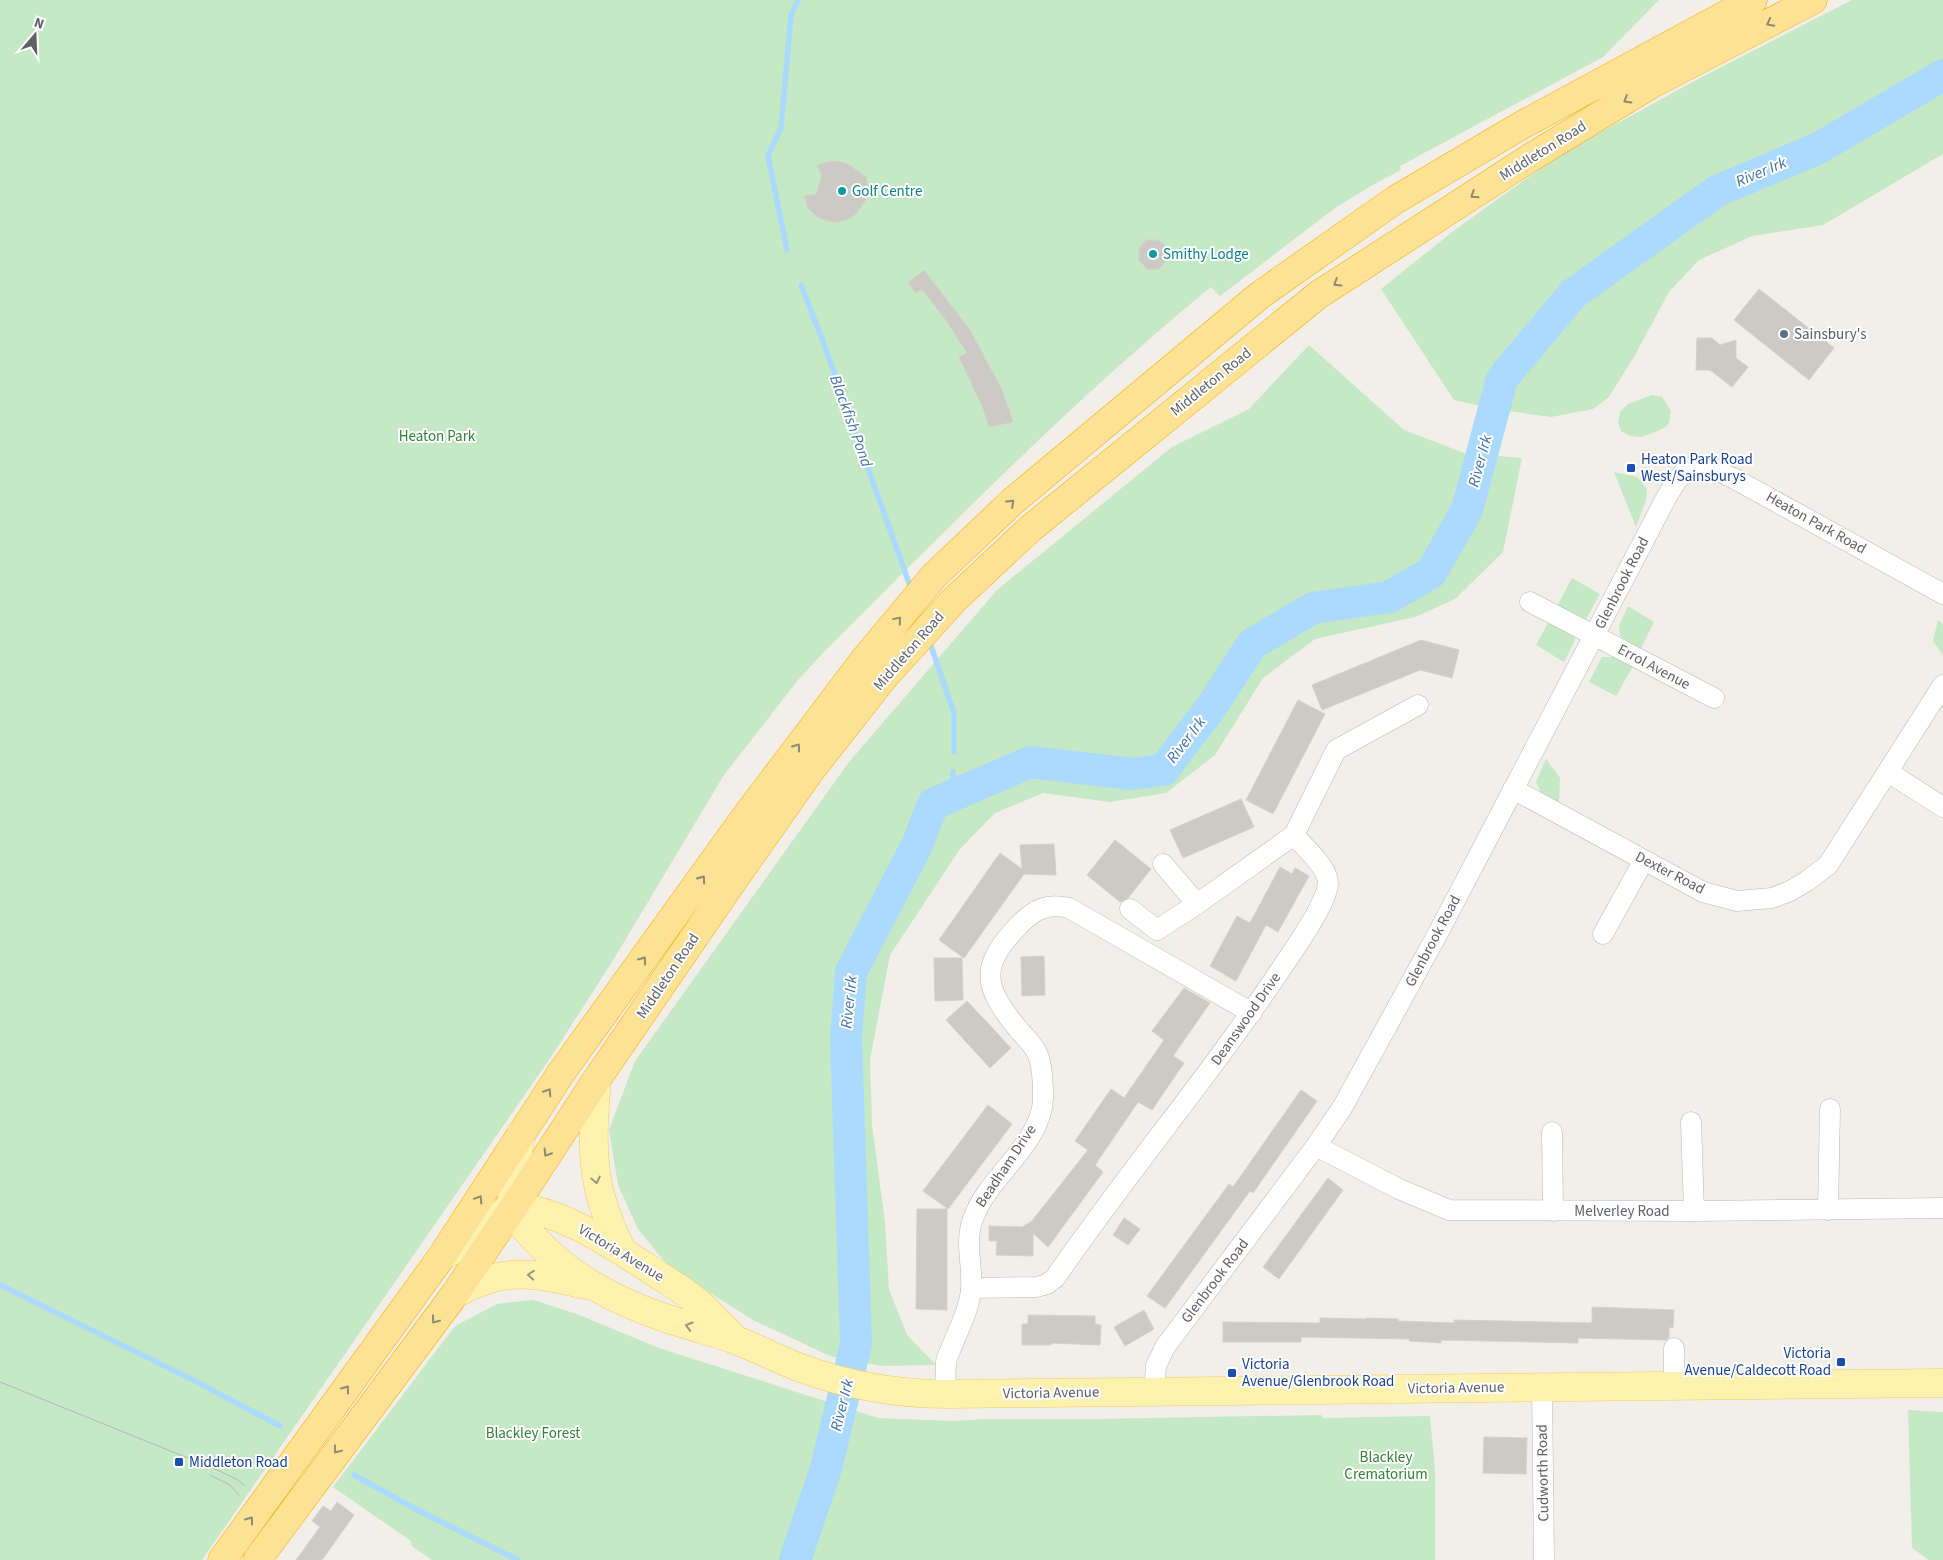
<svg xmlns="http://www.w3.org/2000/svg" width="1943" height="1560" font-family="'Source Sans 3',sans-serif">
  <style>
    .green { fill: #c5e8c5 }
    .lines { fill: none; stroke-linecap: round; stroke-linejoin: round }
    .stream { stroke: #aadaff; stroke-width: 5.5 }
    .river { stroke: #aadaff; stroke-width: 32 }
    .building { fill: #cccac5; stroke: #d6d1c6 }
    .street-casing { stroke: #b5b8bc; stroke-width: 21 }
    .primary-casing { stroke: #f2c960; stroke-width: 29 }
    .highway-casing { stroke: #f9ab00; stroke-width: 29 }
    .street { stroke: #fff; stroke-width: 20 }
    .primary { stroke: #fff2af; stroke-width: 28 }
    .highway { stroke: #fde293; stroke-width: 28 }
    .tram { stroke: #b6b7b8; stroke-width: 1 }
    .oneway { stroke: #8e8975 }
    .oneway2 { stroke: #979581 }
    .culture-dot { fill: #0f9aa8; stroke: #fff; stroke-width: 2 }
    .service-dot { fill: #5c6f8a; stroke: #fff; stroke-width: 2 }
    .transit-dot { fill: #1a4fb4; stroke: #fff; stroke-width: 2 }
    .labels { text-anchor: middle; dominant-baseline: central; stroke-width: 4; stroke-linejoin: round; paint-order: stroke }
    .street-label { font-size: 15px; fill: #5f6368; stroke: #fff }
    .culture-label { font-size: 15px; fill: #0d838f; stroke: #fff; text-anchor: start }
    .service-label { font-size: 15px; fill: #4e5e75; stroke: #fff; text-anchor: start }
    .park-label { font-size: 15px; fill: #348238; stroke: #fff }
    .transit-label { font-size: 15px; fill: #164399; stroke: #fff; text-anchor: start }
    .water-label { font-size: 16px; font-style: italic; fill: #4174aa; stroke: #fff }
  </style>
  <rect width="100%" height="100%" fill="#f1efe8"/>
  <path class="green" d="M0 0H1659L1603 57 1400 166 1401 170 1369 187 1335 208 1220 296 1211 287C1074 399 949 527 824 652L798 680 724 775 612 962 551 1057 202 1560H0Z
    M1852 0H1943V60L1898 94 1768 165 1706 188 1612 251 1564 294 1504 367 1485 407 1454 400 1381 289 1456 229 1561 154 1700 78Z
    M1943 90V154L1823 225 1752 236 1699 260 1669 292 1635 355 1609 397 1593 409 1551 417 1509 411 1516 383 1586 300 1726 198 1839 151Z
    M1309 345 1404 430 1464 453 1522 458 1503 552 1455 599 1415 617 1315 639 1263 678 1215 755 1166 793 1110 802 1043 793 995 813 960 849 890 955 870 1060 872 1124 885 1223 889 1289 907 1335 936 1365 881 1366 830 1356 753 1320 669 1267 638 1229 618 1185 609 1130 635 1061 849 762 997 590 1172 447 1249 409Z
    M1652 395 1662 397 1671 411 1669 423 1666 427 1653 433 1641 437 1630 436 1621 431 1618 422 1620 412 1628 404Z
    M1614 472 1637 477 1647 489 1646 500 1636 527Z
    M1572 578 1600 594 1584 623 1556 608Z
    M1628 606 1654 622 1640 650 1620 636 1619 626Z
    M1550 619 1575 633V640L1564 662 1536 645Z
    M1938 620 1943 624V655L1933 641Z
    M1602 657H1616L1633 666 1616 696 1589 682Z
    M1546 759 1560 778 1559 804 1542 795 1536 782Z
    M533 1300 577 1314 659 1348 878 1418 954 1421 986 1419H1095L1321 1415 1323 1418 1430 1416 1435 1471V1560H432L412 1546 411 1541 333 1487 455 1326 497 1304Z
    M1908 1410 1943 1412V1560H1929L1912 1548Z"/>
  <g class="lines">
    <path class="stream" d="M787 250 768 156 781 128 791 15 798 0
      M801 285 822 339 909 583
      M930 643 954 713V752
      M953 796V772
      M0 1285 197 1382 280 1426
      M354 1475 421 1512 518 1560"/>
    <path class="river" d="M795 1560 826 1468 856 1344 846 1037 851 972 917 845 933 804 1030 762 1132 774 1163 770 1210 709 1252 644 1313 608 1389 597 1431 573 1467 510 1502 379 1573 294 1717 191 1819 148 1943 75"/>
  </g>
  <path class="building" d="M838 161 848 164 866 177 868 189 865 201 855 215 849 219 837 222 827 221 816 216 808 208 804 196 816 194 822 176 817 165 827 162Z
    M1146 240H1158L1167 247V259L1159 269 1148 270 1139 260V249Z
    M924 270 970 330 1002 390 1013 422 989 427 982 406 959 357 967 353 948 323 922 289 916 293 908 283Z
    M1759 289 1834 348 1809 380 1734 320Z
    M1697 338H1712L1720 345 1736 340V358L1748 367 1732 387 1710 370H1696Z
    M1421 640 1459 650 1452 678 1420 670 1322 710 1312 685Z
    M1298 700 1325 714 1273 814 1246 800Z
    M1241 799 1254 827 1183 858 1170 830Z
    M1115 840 1151 869 1128 898 1120 902 1087 875Z
    M1054 844 1056 875 1024 874 964 958 939 940 1000 853 1022 869 1020 845Z
    M1280 867 1292 874 1295 868 1309 876 1278 932 1266 925 1236 981 1210 966 1237 916 1250 923Z
    M1044 956 1045 995 1022 996 1021 957Z
    M934 958H962L963 1000 935 1001Z
    M1184 988 1210 1003 1173 1056 1184 1063 1152 1110 1138 1102 1095 1165 1103 1172 1048 1247 1033 1233V1256L996 1255 997 1241H989V1226L1022 1227 1031 1222 1088 1150 1075 1141 1111 1089 1124 1098 1164 1040 1152 1031Z
    M967 1001 1011 1048 990 1068 946 1020Z
    M1301 1090 1317 1101 1253 1193 1250 1191 1165 1308 1147 1296 1229 1184 1233 1187Z
    M988 1105 1012 1124 948 1209 923 1191Z
    M1328 1178 1343 1190 1279 1279 1263 1267Z
    M917 1209H947V1310L916 1309Z
    M1124 1218 1140 1229 1128 1245 1113 1235Z
    M1592 1307 1674 1310 1673 1328 1669 1327V1337L1666 1340 1578 1338V1343L1441 1340V1343L1409 1341 1410 1339 1301 1337V1342H1223V1322L1320 1323V1318L1366 1319V1318L1398 1319V1321L1454 1323V1320L1592 1323Z
    M1144 1310 1154 1329 1125 1346 1114 1327Z
    M1028 1315 1095 1316V1324L1101 1325 1100 1345 1052 1343 1051 1345H1022V1324H1028Z
    M1484 1437 1527 1438 1526 1474 1483 1473Z
    M337 1502 354 1515 322 1560H296L320 1527 312 1521 323 1506 331 1511Z"/>
  <g class="lines">
    <defs>
      <path id="street" d="M1530 602 1714 698
        M1888 772 1943 807
        M1513 789 1703 892 1737 901 1772 898 1790 891 1807 881 1828 865 1943 685
        M1163 864 1197 904 1294 835
        M1130 909 1157 930 1197 904
        M1603 934 1644 860
        M1691 1122 1694 1211
        M1552 1132 1553 1211
        M1316 1146 1399 1189 1449 1210 1694 1211 1943 1208
        M1828 1210 1830 1109
        M971 1288 1037 1287 1047 1284 1055 1278C1128 1172 1211 1074 1283 966 1295 948 1326 905 1328 884 1329 868 1304 847 1294 835L1336 750 1418 705
        M1674 1385V1348
        M1542 1387 1544 1560
        M1154 1392 1156 1366 1165 1347 1316 1146 1342 1108 1437 935 1652 525C1661 509 1679 464 1700 465 1711 466 1723 474 1733 478L1943 594
        M946 1394C946 1384 945 1373 946 1363 946 1358 950 1351 952 1346 959 1328 970 1308 971 1288 973 1262 963 1240 975 1214 990 1176 1043 1141 1043 1098 1043 1086 1042 1063 1037 1053 1033 1044 1024 1036 1018 1029 983 986 979 967 1019 925 1035 909 1047 903 1069 908L1252 1013"/>
      <path id="primary" d="M597 1079C591 1149 590 1189 623 1252
        M521 1133C519 1151 509 1193 513 1208 516 1220 527 1231 535 1239 573 1281 628 1307 681 1323 699 1329 718 1333 735 1340 757 1348 777 1359 798 1367 846 1385 895 1394 946 1394L1943 1383
        M442 1256 464 1245 506 1210C547 1199 623 1252 657 1274 672 1284 688 1293 701 1305 712 1315 723 1327 733 1337
        M455 1294C464 1289 474 1284 484 1281 517 1268 552 1277 585 1285"/>
      <path id="highway" d="M222 1560 442 1256 561 1073 746 816 864 660 934 576 1013 501 1260 295 1395 200 1522 125 1753 0
        M257 1560 455 1294 513 1208 597 1079 728 888 811 770 884 677 955 599 1031 528 1318 295 1533 156 1650 85 1813 0"/>
    </defs>
    <use href="#street" class="street-casing"/>
    <use href="#primary" class="primary-casing"/>
    <use href="#highway" class="highway-casing"/>
    <use href="#street" class="street"/>
    <use href="#primary" class="primary"/>
    <use href="#highway" class="highway"/>
    <path class="tram" d="M0 1382 215 1469 236 1479 244 1485
      M210 1475 230 1485 239 1495"/>
  </g>
  <defs><path id="oneway-chevron" d="M-2-3.5L2.5 0L-2 3.5" fill="none" stroke-width="1.6" stroke-linecap="round" stroke-linejoin="round" transform="scale(1.25)"/></defs>
  <g class="oneway">
    <use href="#oneway-chevron" transform="translate(1770 23) rotate(152)"/>
    <use href="#oneway-chevron" transform="translate(1627 100) rotate(149)"/>
    <use href="#oneway-chevron" transform="translate(1474 195) rotate(147)"/>
    <use href="#oneway-chevron" transform="translate(1337 283) rotate(148)"/>
    <use href="#oneway-chevron" transform="translate(1011 503) rotate(-43)"/>
    <use href="#oneway-chevron" transform="translate(898 620) rotate(-50)"/>
    <use href="#oneway-chevron" transform="translate(797 747) rotate(-54)"/>
    <use href="#oneway-chevron" transform="translate(702 879) rotate(-55)"/>
    <use href="#oneway-chevron" transform="translate(643 960) rotate(-54)"/>
    <use href="#oneway-chevron" transform="translate(548 1092) rotate(-57)"/>
    <use href="#oneway-chevron" transform="translate(547 1153) rotate(122)"/>
    <use href="#oneway-chevron" transform="translate(479 1199) rotate(-57)"/>
    <use href="#oneway-chevron" transform="translate(435 1320) rotate(127)"/>
    <use href="#oneway-chevron" transform="translate(346 1389) rotate(-54)"/>
    <use href="#oneway-chevron" transform="translate(337 1450) rotate(127)"/>
    <use href="#oneway-chevron" transform="translate(250 1520) rotate(-54)"/>
  </g>
  <g class="oneway2">
    <use href="#oneway-chevron" transform="translate(596 1180) rotate(78)"/>
    <use href="#oneway-chevron" transform="translate(531 1275) rotate(-176)"/>
    <use href="#oneway-chevron" transform="translate(689 1326) rotate(-164)"/>
  </g>
  <g class="culture-dot">
    <circle cx="842" cy="191" r="5"/>
    <circle cx="1153" cy="254" r="5"/>
  </g>
  <circle class="service-dot" cx="1784" cy="334" r="5"/>
  <g class="transit-dot">
    <rect x="1626" y="463" width="10" height="10" rx="2.5"/>
    <rect x="1836" y="1357" width="10" height="10" rx="2.5"/>
    <rect x="1227" y="1368" width="10" height="10" rx="2.5"/>
    <rect x="174" y="1457" width="10" height="10" rx="2.5"/>
  </g>
  <g class="labels">
    <g class="street-label">
      <text transform="translate(1543 151) rotate(-32)">Middleton Road</text>
      <text transform="translate(1211 382) rotate(-39)">Middleton Road</text>
      <text transform="translate(1816 523) rotate(29)">Heaton Park Road</text>
      <text transform="translate(1622 583) rotate(-63)">Glenbrook Road</text>
      <text transform="translate(909 651) rotate(-49)">Middleton Road</text>
      <text transform="translate(1654 667) rotate(28)">Errol Avenue</text>
      <text transform="translate(1670 873) rotate(27)">Dexter Road</text>
      <text transform="translate(1433 941) rotate(-62)">Glenbrook Road</text>
      <text transform="translate(668 976) rotate(-56)">Middleton Road</text>
      <text transform="translate(1246 1019) rotate(-55)">Deanswood Drive</text>
      <text transform="translate(1006 1166) rotate(-56)">Beadham Drive</text>
      <text x="1622" y="1211">Melverley Road</text>
      <text transform="translate(621 1253) rotate(31)">Victoria Avenue</text>
      <text transform="translate(1215 1281) rotate(-53)">Glenbrook Road</text>
      <text transform="translate(1456 1388) rotate(-1)">Victoria Avenue</text>
      <text transform="translate(1051 1393) rotate(-1)">Victoria Avenue</text>
      <text transform="translate(1543 1473) rotate(-91)">Cudworth Road</text>
    </g>
    <g class="culture-label">
      <text x="852" y="191">Golf Centre</text>
      <text x="1163" y="254">Smithy Lodge</text>
    </g>
    <g class="service-label">
      <text x="1794" y="334">Sainsbury's</text>
    </g>
    <g class="park-label">
      <text x="437" y="436">Heaton Park</text>
      <text x="533" y="1433">Blackley Forest</text>
      <text x="1386" y="1457">Blackley<tspan x="1386" dy="17">Crematorium</tspan></text>
    </g>
    <g class="transit-label">
      <text x="1641" y="459">Heaton Park Road<tspan x="1641" dy="17">West/Sainsburys</tspan></text>
      <text x="1831" y="1353" text-anchor="end">Victoria<tspan x="1831" dy="17">Avenue/Caldecott Road</tspan></text>
      <text x="1242" y="1364">Victoria<tspan x="1242" dy="17">Avenue/Glenbrook Road</tspan></text>
      <text x="189" y="1462">Middleton Road</text>
    </g>
    <g class="water-label">
      <text transform="translate(1761 172) rotate(-23)">River Irk</text>
      <text transform="translate(851 421) rotate(70)">Blackfish Pond</text>
      <text transform="translate(1480 461) rotate(-75)">River Irk</text>
      <text transform="translate(1186 740) rotate(-53)">River Irk</text>
      <text transform="translate(849 1002) rotate(-84)">River Irk</text>
      <text transform="translate(842 1405) rotate(-76)">River Irk</text>
    </g>
  </g>
  <g transform="translate(35 35) rotate(19)" stroke="#ffffff" stroke-width="4" paint-order="stroke">
  <path d="M0-4L9 19L0 12L-9 19Z" fill="#5f6368"/>
  <text y="-8" font-size="14" font-weight="bold" text-anchor="middle" fill="#5f6368">N</text>
  </g>
</svg>
